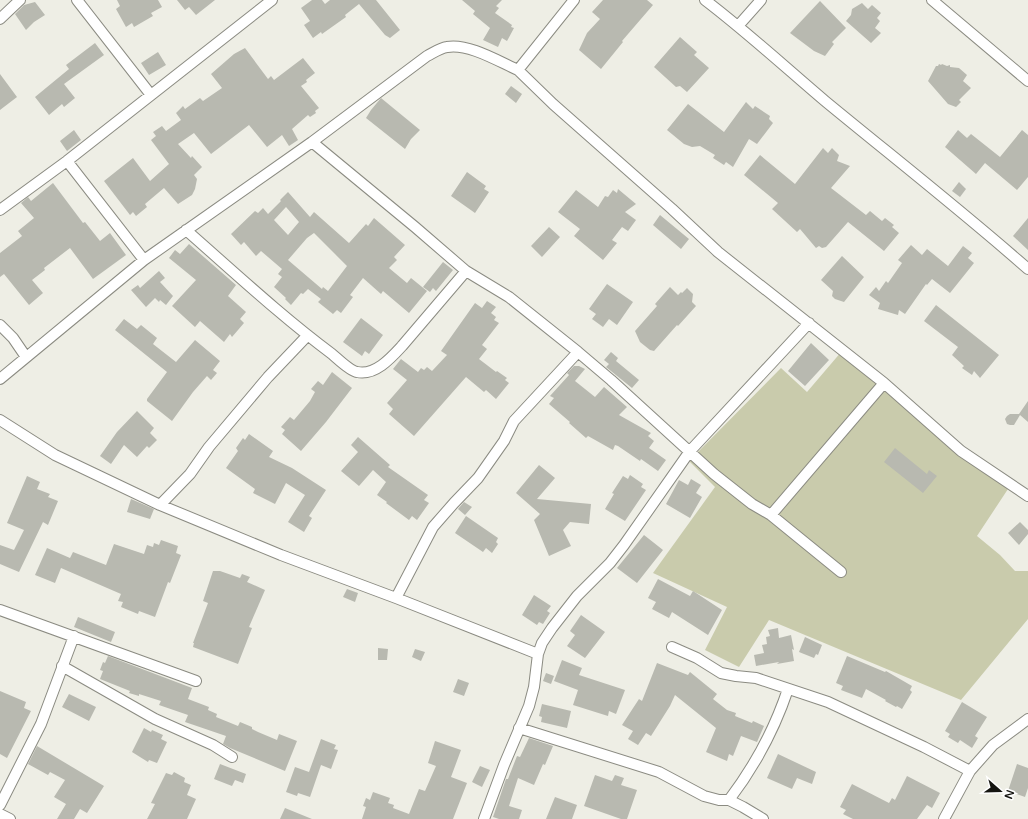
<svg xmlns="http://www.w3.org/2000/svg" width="1028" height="819" font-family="'Varela Round',sans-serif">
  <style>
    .green { fill: #c9cbac }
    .building { fill: #b8b9b0; fill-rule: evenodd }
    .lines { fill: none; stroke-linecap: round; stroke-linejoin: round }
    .minor-casing { stroke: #8b8b82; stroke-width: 12 }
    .minor { stroke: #fff; stroke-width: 10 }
  </style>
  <rect width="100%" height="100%" fill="#eeeee5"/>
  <path class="green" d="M842 351 1008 489 977 536 1000 555 1015 571H1028V619L961 700 769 620 739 667 705 650 727 607 653 573 715 487 689 461 781 368 807 392Z"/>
  <path class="building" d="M117 0H158L162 7 151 13 153 16 134 27 132 23 126 27 116 9 120 6Z
    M177 0H215L196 15 189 7 185 10Z
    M312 0H322L325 4 330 0H376L400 30 390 38 385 35 359 4 345 15 346 17 322 34 321 32 313 38 304 25 310 21 301 8Z
    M462 0H502L496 6 499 8 495 13 512 25 511 27 514 28 507 41 502 38 498 47 483 40 490 28 473 14 475 11Z
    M603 0H647L653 5 622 41 623 42 601 69 579 50 587 33 600 19 592 12Z
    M820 1 846 28 832 42 834 44 825 56 814 51 790 33Z
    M35 2 45 15 34 22 26 30 15 14 24 5Z
    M862 3 868 9 872 5 881 13 877 18 880 21 875 28 881 33 871 43 846 21 851 15 852 9Z
    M680 37 697 52 694 55 709 68 687 92 680 86 676 87 654 67Z
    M95 43 104 55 64 84 75 98 64 107 62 104 49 115 35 97 69 69 66 65Z
    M245 48 268 79 271 76 274 80 303 58 315 73 306 80 307 82 301 86 319 108 315 111 316 113 310 117 308 115 292 129 298 140 289 146 282 135 267 147 249 125 211 154 194 133 178 144 191 158 192 156 202 167 194 175 197 179 195 189 192 195 178 204 164 188 145 204 147 207 136 216 133 212 130 215 104 181 133 158 150 181 169 164 151 140 156 136 153 132 162 126 166 131 181 120 176 113 183 106 185 109 200 98 203 101 222 88 211 74 234 54Z
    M158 52 166 65 149 75 141 63Z
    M939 64 941 65 942 64 947 66 950 65V67L959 68 967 75 963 81 971 88 959 100 961 102 956 107 948 104 928 81 936 66H938Z
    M0 74 17 97 0 110Z
    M511 86 522 94 516 103 505 94Z
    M381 98 420 130 411 139 405 149 366 118 371 110Z
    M746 102 753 109 755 106 770 116 769 119 773 123 757 144 749 139 733 167 726 162 724 165 713 158 715 155 700 146 692 147 684 144 667 130 688 104 724 132Z
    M74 130 81 140 67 151 60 141Z
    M958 130 967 138 971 134 1000 157 1022 130 1028 135V177L1017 190 985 163 976 174 945 147Z
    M823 148 828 153 832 148 839 155 837 161 850 166 831 188 866 215 870 211 882 221 885 218 894 225 892 227 899 233 884 251 848 222 826 247 822 248 819 246 816 248 800 229 797 232 772 209 778 203 744 175 760 155 795 184Z
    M467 172 486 186 484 189 489 192 475 213 451 196Z
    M959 182 966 189 960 197 952 191Z
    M53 183 83 223 85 222 100 241 110 233 126 255 93 279 70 248 44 268 45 270 32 280 43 293 29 305 4 274 0 277V253L22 236 18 231 34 218 21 203 28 197 31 201Z
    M618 189 636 204 625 212 636 220 628 231 622 227 612 240 617 243 603 260 574 236 580 229 558 212 576 190 598 207 605 196 608 197 613 190 617 193Z
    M288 192 310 217 314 212 349 243 366 224 368 226 374 218 405 245 394 257 397 260 389 268 407 283 411 278 427 291 409 313 383 291 381 294 363 278 350 295 353 297 341 313 337 310 333 314 318 302 321 299 308 289 303 294 301 293 291 305 285 299 286 298 274 287 282 277 278 274 282 269 261 251 256 256 244 242 241 245 231 234 255 211 258 213 263 208 268 214 281 201 280 200ZM286 207 299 222 288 235 274 220ZM314 233 347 266 328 291 323 287 322 289 288 260 307 238Z
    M660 215 689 239 681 249 653 225Z
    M1028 218V250L1013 236Z
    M549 227 560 237 542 257 531 246Z
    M189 244 236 285 228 296 246 312 240 319 244 323 232 337 230 334 224 342 200 321 195 327 172 306 196 280 169 258 175 250 180 254Z
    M911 245 922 255 927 249 948 266 963 246 972 253 968 258 974 263 950 293 932 279 927 285 926 284 905 314 899 310 898 315 878 309 880 303 869 295 876 287 879 291 886 281 888 283 902 263 898 260Z
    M842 256 864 277 844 302 835 299 832 296 833 291 821 280Z
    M443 262 453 270 436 291 433 288 430 292 423 287Z
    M159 271 165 278 160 282 173 296 166 305 160 300 159 302 155 298 146 307 131 290 138 285 140 288Z
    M607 284 633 302 617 325 609 319 603 327 592 319 596 314 589 309Z
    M670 287 678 295 681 292 682 293 687 288 693 294 692 302 696 306 678 326 677 325 654 351 650 350 640 342 635 331 657 306 655 304Z
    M487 301 496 307 491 313 496 317 494 320 499 323 482 345 487 349 479 359 496 372 497 371 507 378 505 380 509 383 496 399 486 390 484 392 466 377 414 436 389 414 393 409 387 403 407 380 393 369 401 359 418 372 421 368 424 370 427 367 432 371 447 355 441 351 475 303 482 308Z
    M936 305 999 355 980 378 974 371 972 375 962 368 964 366 952 355 958 347 924 321Z
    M361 318 383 335 369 354 365 351 362 356 343 342Z
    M124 319 137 329 141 325 157 338 153 344 176 362 195 340 220 361 213 370 217 373 211 380 207 376 193 392 172 421 147 401V399L167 372 115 330Z
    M811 343 829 360 805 386 788 371Z
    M611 352 618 358 616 361 639 380 632 388 606 367 609 364 604 360Z
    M574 366H579L585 369 575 381 595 397 604 387 627 407 619 415 651 433 648 436 654 441 649 448 666 460 658 471 641 459 640 461 618 446 615 445 613 450 588 436 586 438 569 423 570 422 549 404 554 398 550 396 569 375 567 373Z
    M332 372 352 388 326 422 301 451 282 434 285 430 281 427 290 417 294 420 310 401 315 392 311 389 318 381 323 385Z
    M1028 401V422L1020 415 1014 425H1010L1007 424 1005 419 1007 416 1010 414H1019Z
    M137 411 154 428 150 433 157 440 149 448 147 446 137 457 124 445 111 464 100 456 117 432Z
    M249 434 273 451 269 457 292 468 326 490 309 516 312 518 304 532 288 522 305 495 286 483 275 504 253 493 255 489 226 468 238 451 236 448 243 438 245 440Z
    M358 437 390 465 388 467 428 495 424 500 429 503 417 520 412 516 409 520 386 503 387 502 377 495 386 482 373 470 359 486 341 471 358 452 351 445Z
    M895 448 927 474 929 470 937 476 923 493 884 462Z
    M539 465 555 478 537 499 591 504 589 524 570 522 563 530 571 546 549 556 534 520 540 514 516 493Z
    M630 475 643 484 641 487 646 490 625 521 605 509 614 494 612 493 623 476 628 479Z
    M27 476 40 482 37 489 50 494 48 497 58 501 48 525 43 522 19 572 0 564V545L14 550 24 530 7 523Z
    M691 479 701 485 696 493 702 497 690 518 666 504 679 480 688 485Z
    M131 499 154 509 150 519 127 512Z
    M464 502 472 507 465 515 458 509Z
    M466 516 498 538 496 542 498 544 492 553 486 548 483 552 455 533Z
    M1020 522 1028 530V534L1019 545 1008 533Z
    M644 535 663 550 637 583 617 568Z
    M161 540 178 546 176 553 181 555 170 583 168 582 155 617 139 611 138 614 121 607 123 602 118 601 121 594 61 568 55 583 35 575 47 548 70 558 73 552 106 565 114 544 144 554 147 545 153 547 154 543 159 545Z
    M213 571H220L240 578 242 574 250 577 247 582 265 590 249 627 252 628 238 664 193 647 194 643H193L208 603 203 601Z
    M658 579 690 596 693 591 722 610 708 635 672 612 669 618 652 609 656 602 648 598Z
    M347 589 358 593 355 602 343 597Z
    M534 595 551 606 547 611 550 613 543 624 539 622 537 625 522 615Z
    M581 615 605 632 585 658 567 646 575 635 570 631Z
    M78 617 115 632 111 642 74 627Z
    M778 628 779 638 791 635 794 650 792 649 794 661 777 664 779 662 756 666 754 655 764 653 762 645 767 644 766 637 770 636 768 630Z
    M805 637 822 645 818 655 816 654 814 658 799 652Z
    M378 648 388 649 387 660H378Z
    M415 649 425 652 421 661 412 657Z
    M108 656 192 688 188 699 209 707 208 710 217 714 216 717 238 726 240 722 252 727V729L258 732 277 740 279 734 297 741 285 771 230 748 223 744 226 736 185 722 188 715 159 705 161 701 139 694V696L129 693 130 691 100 679 103 671 100 670 103 662 105 663Z
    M847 656 885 672 886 671 912 686 910 690 912 692 902 709 897 706 896 707 885 701 886 700 866 689 862 698 841 690 843 686 836 683Z
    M562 660 582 668 579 675 625 690 616 714 609 711 608 716 573 705 578 690 554 681Z
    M657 663 688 675 690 672 717 694 713 699 727 710 736 713 735 716 752 723 753 721 764 726 757 742 741 736 733 756 729 754 727 761 706 752 716 728 675 695 670 706 651 736 646 733 638 745 628 739 633 731 622 725 639 699 642 701Z
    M546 673 554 676 551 684 543 681Z
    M458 679 469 683 464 696 453 692Z
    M0 691 26 702 24 708 31 711 7 758 0 754Z
    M69 694 96 707 89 721 62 707Z
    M962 702 987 717 975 736 978 738 972 748 960 740 958 743 948 737 950 734 945 731Z
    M542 704 571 711 567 728 541 722 542 717 539 716Z
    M144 728 151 732 152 730 163 735 161 739 167 742 157 763 149 760 148 762 132 752Z
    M529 738 553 746 545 765 543 764 534 785 518 778 509 806 522 810 519 819H499L493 817 506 779H508L517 756 520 757Z
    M321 739 336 745 334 749 338 750 331 769 321 765 310 797 298 793 297 796 286 792 295 767 309 772Z
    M435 741 461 750 451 777 467 783 453 819H362L366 807 363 806 366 798 370 800 373 792 390 798 388 803 394 805 393 808 409 814 419 789 425 791 436 766 428 763Z
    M37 746 104 786 87 813 80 809 74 819H57L66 804 54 797 65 780 50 772 48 775 28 764Z
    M778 754 816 772 812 784 797 778 792 789 767 778Z
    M220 764 246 774 243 783 235 780 232 786 214 779Z
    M1017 764 1028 768V788L1025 797 1008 791Z
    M480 766 490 770 482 787 472 782Z
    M174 772 185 778 184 782 191 785 187 795 196 799 187 819H147L155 804 151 803 166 773 172 775Z
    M595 775 612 781 615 775 624 778 621 785 637 790 627 819H621L584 806Z
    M907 776 940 793 932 808 927 805 917 819H853L843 814 846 810 840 807 852 784 889 803 892 798 895 800Z
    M555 797 577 805 572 819H546Z
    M285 808 312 819H280Z"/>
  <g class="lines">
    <defs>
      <path id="minor" d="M77 0 151 95
        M705 0C747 32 785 67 825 101 893 157 962 211 1028 269
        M932 0 1028 81
        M0 19 20 0
        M738 26 761 0
        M518 70 553 104 672 209 718 252 884 383 961 451 1028 496
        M312 142 415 227 466 271 509 297 578 352 611 380 714 474 752 504 771 515 841 572
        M67 161 144 260
        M0 210 67 161 272 0
        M186 230C234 272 281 316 332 354 338 359 350 371 357 372 375 376 391 358 402 346L466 271
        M0 325 13 338 26 357
        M0 379 144 260 312 142 427 56C433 53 440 48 447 47 468 43 498 61 518 70L574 0
        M0 420 55 455 160 505 281 555 396 598 538 654
        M160 505 190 474 209 447 268 377 307 336
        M771 515 884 383
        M396 598 433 527 454 503 478 478 504 441 514 421 578 352
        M0 610 196 681
        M672 647 697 658 721 673 736 676 756 678 828 702 924 747 970 771
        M62 666 155 719 213 745 232 757
        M519 728 659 772 704 796 719 800H729C754 767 775 728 788 689
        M729 800 743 807 763 819
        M0 805 41 724 74 636
        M0 814 10 819
        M484 819 504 765 529 706 534 687 538 654 542 643 552 628 577 596 610 563 624 545 690 451 809 323
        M944 819 970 771 993 745 1028 719"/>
    </defs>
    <use href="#minor" class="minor-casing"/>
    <use href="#minor" class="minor"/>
  </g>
  <g transform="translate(1000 791) rotate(110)" stroke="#ffffff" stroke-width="3" paint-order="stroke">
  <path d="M0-3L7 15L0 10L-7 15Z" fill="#141410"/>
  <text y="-6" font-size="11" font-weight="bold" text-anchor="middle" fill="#141410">N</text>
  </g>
</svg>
